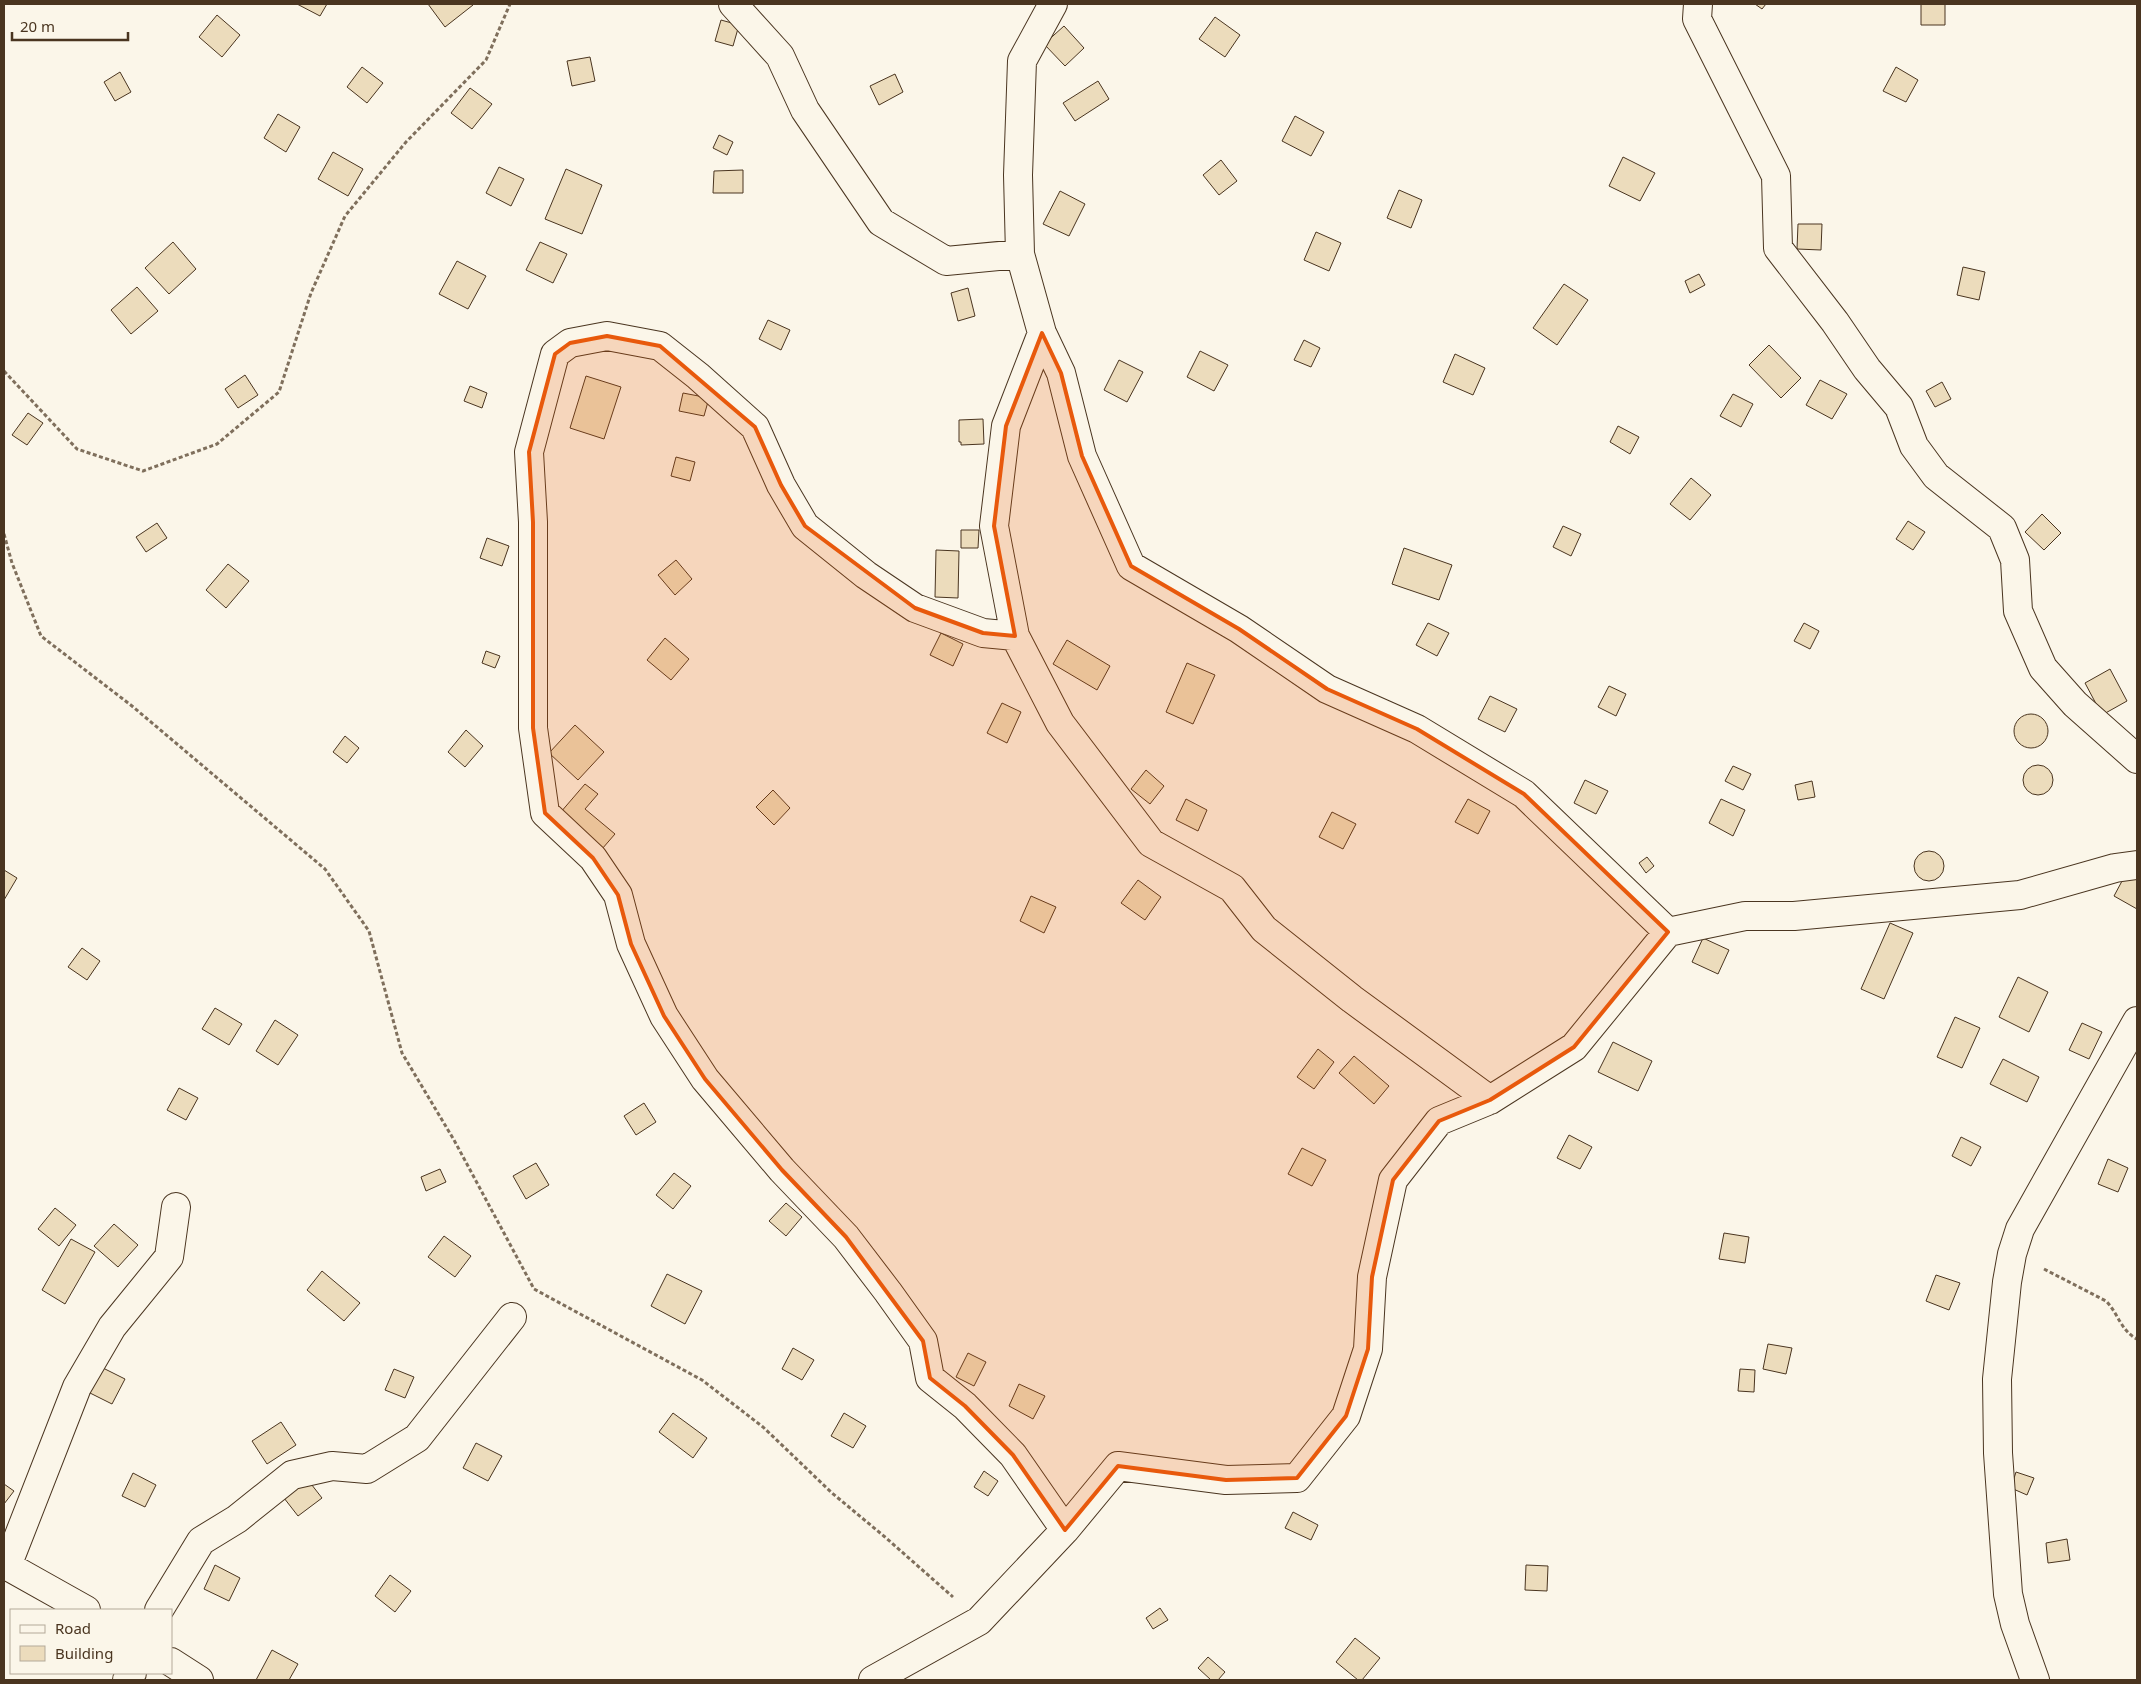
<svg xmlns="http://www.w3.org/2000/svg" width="2141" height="1684" font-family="'Noto Sans',sans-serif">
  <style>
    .building { fill: #ecdcbc; stroke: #4a3520 }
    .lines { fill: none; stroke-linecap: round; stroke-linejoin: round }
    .minor-casing { stroke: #4a3520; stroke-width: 30 }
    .path { stroke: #7f6f5c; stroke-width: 3; stroke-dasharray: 4 2.5; stroke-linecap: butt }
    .minor { stroke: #fbf6e9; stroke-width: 28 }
    .marked { fill: #e8590c; fill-opacity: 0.2; stroke: #e8590c; stroke-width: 4; stroke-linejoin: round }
  </style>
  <rect width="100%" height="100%" fill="#fbf6e9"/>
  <path class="building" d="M297 4H327L320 16Z
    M428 4H472L473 5 445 27Z
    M1755 4H1766L1762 9Z
    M1921 4H1945V25H1921Z
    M217 15 240 35 222 57 199 37Z
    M1215 17 1240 35 1225 57 1199 39Z
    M721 20 739 25 733 46 715 41Z
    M1064 26 1084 48 1065 66 1044 44Z
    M590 57 595 81 572 86 567 61Z
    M362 67 383 83 367 103 347 87Z
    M1896 67 1918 80 1906 102 1883 91Z
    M120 72 131 92 115 101 104 82Z
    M895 74 903 92 879 105 870 86Z
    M1098 81 1109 99 1075 121 1063 103Z
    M470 88 492 104 472 129 451 113Z
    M278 114 300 127 286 152 264 138Z
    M1295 116 1324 132 1311 156 1282 141Z
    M719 135 733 142 727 155 713 148Z
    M333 152 363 169 348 196 318 179Z
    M1623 157 1655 173 1640 201 1609 186Z
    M1221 160 1237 181 1219 195 1203 175Z
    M499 167 524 179 511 206 486 193Z
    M566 169 602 185 582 234 545 219Z
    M743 170V193H713L714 171Z
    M1399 190 1422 200 1411 228 1387 218Z
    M1060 191 1085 204 1069 236 1043 224Z
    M1798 224H1822L1821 250 1797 249Z
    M1316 232 1341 243 1329 271 1304 260Z
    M173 242 196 269 169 294 145 268Z
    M540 242 567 254 553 283 526 270Z
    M457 261 486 276 468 309 439 294Z
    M1963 267 1985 272 1979 300 1957 295Z
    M1699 274 1705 285 1690 293 1685 281Z
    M1564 284 1588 300 1557 345 1533 328Z
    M137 287 158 311 131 334 111 310Z
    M968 288 975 316 958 321 951 293Z
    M768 320 790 330 781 350 759 339Z
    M1304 340 1320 348 1311 367 1294 360Z
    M1769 345 1801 378 1781 398 1749 365Z
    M1200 351 1228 365 1214 391 1187 377Z
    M1455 354 1485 368 1473 395 1443 382Z
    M1119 360 1143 372 1127 402 1104 390Z
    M245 375 258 395 238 408 225 389Z
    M586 376 621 387 604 439 570 428Z
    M1820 380 1847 394 1832 419 1806 405Z
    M1942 382 1951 399 1935 407 1926 391Z
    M470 386 487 393 482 408 464 401Z
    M683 393 709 398 704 416 679 411Z
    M1733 394 1753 404 1741 427 1720 416Z
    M28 413 43 423 27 445 12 435Z
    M983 419 984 444 961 445V442H959V420Z
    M1618 426 1639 437 1630 454 1610 442Z
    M676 457 695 462 690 481 671 476Z
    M1691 478 1711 495 1690 520 1670 504Z
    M2042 514 2061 533 2044 550 2025 532Z
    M1908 521 1925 532 1913 550 1896 539Z
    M157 523 167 538 146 552 136 537Z
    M1563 526 1581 534 1571 556 1553 547Z
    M961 530H979L978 548H961Z
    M487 538 509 546 502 566 480 558Z
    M1404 548 1452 565 1439 600 1392 584Z
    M936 550 959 551 958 598 935 597Z
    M676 560 692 579 675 595 658 575Z
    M228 564 249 581 226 608 206 590Z
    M1428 623 1449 633 1437 656 1416 645Z
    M1804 623 1819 631 1810 649 1794 641Z
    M941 633 963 644 953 666 930 655Z
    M665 638 689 659 671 680 647 660Z
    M1067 640 1110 666 1097 690 1053 664Z
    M486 651 500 656 495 668 482 663Z
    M1187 663 1215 675 1193 724 1166 712Z
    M2110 669 2127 701 2102 715 2085 683Z
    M1609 686 1626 694 1616 716 1598 707Z
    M1490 696 1517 709 1505 732 1478 719Z
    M1002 703 1021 712 1007 743 987 733Z
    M2014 731a17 17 0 1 1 34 0a17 17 0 1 1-34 0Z
    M575 725 604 752 578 780 549 753Z
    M466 730 483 746 465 767 448 752Z
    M345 736 359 748 347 763 333 752Z
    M2023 780a15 15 0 1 1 30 0a15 15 0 1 1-30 0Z
    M1733 766 1751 774 1743 790 1725 781Z
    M1146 770 1164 786 1150 804 1131 789Z
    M1585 780 1608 791 1596 814 1574 803Z
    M1812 781 1815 797 1798 800 1795 785Z
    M585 784 598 794 585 809 615 834 602 849 560 813Z
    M773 790 790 808 774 825 756 807Z
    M1186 799 1207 810 1198 831 1176 820Z
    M1468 799 1490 811 1478 834 1455 822Z
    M1721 799 1745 810 1733 836 1709 823Z
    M1332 812 1356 824 1343 849 1319 837Z
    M1914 866a15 15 0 1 1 30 0a15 15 0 1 1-30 0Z
    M1647 857 1654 866 1646 873 1639 863Z
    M2129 868 2137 872V909L2114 896Z
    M4 870 17 878 4 900Z
    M1138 880 1161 897 1145 920 1121 903Z
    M1031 896 1056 907 1044 933 1020 921Z
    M1890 923 1913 933 1884 999 1861 989Z
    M1703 938 1729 950 1718 974 1692 962Z
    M82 948 100 961 87 980 68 967Z
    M2018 977 2048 992 2029 1032 1999 1017Z
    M215 1008 242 1024 229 1045 202 1029Z
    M1955 1017 1980 1028 1962 1068 1937 1057Z
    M275 1020 298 1035 278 1065 256 1051Z
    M2082 1023 2102 1032 2089 1059 2069 1050Z
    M1613 1042 1652 1061 1638 1091 1598 1072Z
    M1318 1049 1334 1062 1314 1089 1297 1077Z
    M1354 1056 1389 1086 1374 1104 1339 1073Z
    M2003 1059 2039 1077 2027 1102 1990 1084Z
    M179 1088 198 1098 186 1120 167 1110Z
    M644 1103 656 1122 636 1135 624 1116Z
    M1569 1135 1592 1147 1580 1169 1557 1158Z
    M1961 1137 1981 1147 1971 1166 1952 1156Z
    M1302 1148 1326 1160 1312 1186 1288 1174Z
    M2108 1159 2128 1168 2118 1192 2098 1184Z
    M536 1163 549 1185 526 1199 513 1176Z
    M440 1169 446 1182 426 1191 421 1177Z
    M674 1173 691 1186 673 1209 656 1195Z
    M786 1203 802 1217 786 1236 769 1221Z
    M55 1208 76 1225 59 1246 38 1229Z
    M114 1224 138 1245 118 1267 94 1246Z
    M1724 1233 1749 1237 1745 1263 1719 1259Z
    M444 1236 471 1256 455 1277 428 1257Z
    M71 1239 95 1252 65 1304 42 1290Z
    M322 1271 360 1303 344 1321 307 1290Z
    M667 1274 702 1291 685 1324 651 1306Z
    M1936 1275 1960 1283 1949 1310 1926 1301Z
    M1768 1344 1792 1348 1786 1374 1763 1369Z
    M793 1348 814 1360 802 1380 782 1369Z
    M968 1353 986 1362 974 1386 956 1377Z
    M101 1367 125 1379 112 1404 88 1392Z
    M394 1369 414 1377 405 1398 385 1390Z
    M1740 1369 1755 1370 1754 1392 1738 1391Z
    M1019 1384 1045 1396 1033 1419 1009 1406Z
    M673 1413 707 1438 693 1458 659 1432Z
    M844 1413 866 1426 853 1448 831 1436Z
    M281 1422 296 1445 267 1464 252 1441Z
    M476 1443 502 1456 488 1481 463 1468Z
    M984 1471 998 1481 988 1496 974 1487Z
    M2016 1472 2034 1478 2027 1495 2011 1488Z
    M133 1473 156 1485 145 1507 122 1496Z
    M308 1480 322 1498 298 1516 284 1498Z
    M4 1484 14 1491 4 1504Z
    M1293 1512 1318 1525 1311 1540 1285 1528Z
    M2067 1539 2070 1560 2048 1563 2046 1543Z
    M215 1565 240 1578 229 1601 204 1589Z
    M1526 1565 1548 1566 1547 1591 1525 1590Z
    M390 1575 411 1591 395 1612 375 1596Z
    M1160 1608 1168 1620 1153 1629 1146 1618Z
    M1355 1638 1380 1658 1362 1680H1358L1336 1662Z
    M272 1650 298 1664 289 1680H256Z
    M1208 1657 1225 1672 1218 1680H1211L1198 1668Z"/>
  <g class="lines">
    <defs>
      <path id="minor" d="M733 4 780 56 805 110 881 222 946 261 1020 254
        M1053 4 1022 61 1018 175 1020 254 1042 333 1061 373 1082 456 1131 566 1239 629 1327 689 1417 729 1524 794 1668 932
        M1698 4 1697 19 1776 176 1778 248 1835 322 1867 369 1899 407 1914 446 1936 476 2002 528 2015 560 2018 611 2043 668 2075 704 2137 759
        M1042 333 1006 426 994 526 1015 636 1060 723 1151 843 1232 888 1264 929 1352 999 1490 1100
        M1015 636 983 633 915 608 866 575 805 526 781 485 755 427 698 376 660 346 607 336 570 343 555 354 529 452 533 522V728L545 813 593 858 618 895 631 944 664 1016 705 1079 782 1170 846 1237 888 1292 923 1341 930 1378 965 1406 1013 1455 1065 1530
        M4 1564 86 1610
        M7 1566 77 1387 112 1327 169 1257 176 1207
        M159 1610 201 1541 237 1519 292 1475 332 1466 367 1469 417 1438 512 1317
        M171 1662 199 1680
        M127 1680 132 1673
        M873 1680 979 1621 1065 1530 1118 1466 1226 1480 1297 1478 1346 1416 1368 1349 1372 1277 1393 1180 1439 1121 1490 1100 1574 1047 1668 932 1745 916H1794L2020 895 2115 868 2137 865
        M2035 1680 2015 1624 2008 1594 1998 1453 1997 1379 2007 1282 2012 1254 2020 1229 2137 1021"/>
    </defs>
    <use href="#minor" class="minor-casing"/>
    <path class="path" d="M4 371 77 449 143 471 217 444 279 392 311 293 345 216 406 142 486 60 510 4
      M4 534 12 563 41 636 132 706 325 869 369 931 402 1053 454 1140 534 1289 702 1380 763 1427 832 1493 885 1537 953 1597
      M2044 1269 2106 1301C2118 1313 2121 1331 2137 1339"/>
    <use href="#minor" class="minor"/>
  </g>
  <path class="marked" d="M1042 333 1061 373 1082 456 1131 566 1239 629 1327 689 1417 729 1524 794 1668 932 1574 1047 1490 1100 1439 1121 1393 1180 1372 1277 1368 1349 1346 1416 1297 1478 1226 1480 1118 1466 1065 1530 1013 1455 965 1406 930 1378 923 1341 846 1237 782 1170 705 1079 664 1016 631 944 618 895 593 858 545 813 533 728V522L529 452 555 354 570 343 607 336 660 346 755 427 781 485 805 526 915 608 983 633 1015 636 994 526 1006 426Z"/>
  <rect width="2141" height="1684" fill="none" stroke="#4a3520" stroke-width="10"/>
  <rect x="10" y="1609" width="162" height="65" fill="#fbf6e9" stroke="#b4a999"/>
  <rect x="20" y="1625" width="25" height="8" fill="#fbf6e9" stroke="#b4a999"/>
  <text x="55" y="1634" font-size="15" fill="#4a3520">Road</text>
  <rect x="20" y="1646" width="25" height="15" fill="#ecdcbc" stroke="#b4a999"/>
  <text x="55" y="1659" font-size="15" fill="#4a3520">Building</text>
  <path d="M12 32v8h116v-8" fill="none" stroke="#4a3520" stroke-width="2.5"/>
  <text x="20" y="32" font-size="15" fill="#4a3520" stroke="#fbf6e9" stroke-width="4" paint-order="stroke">20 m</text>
</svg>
